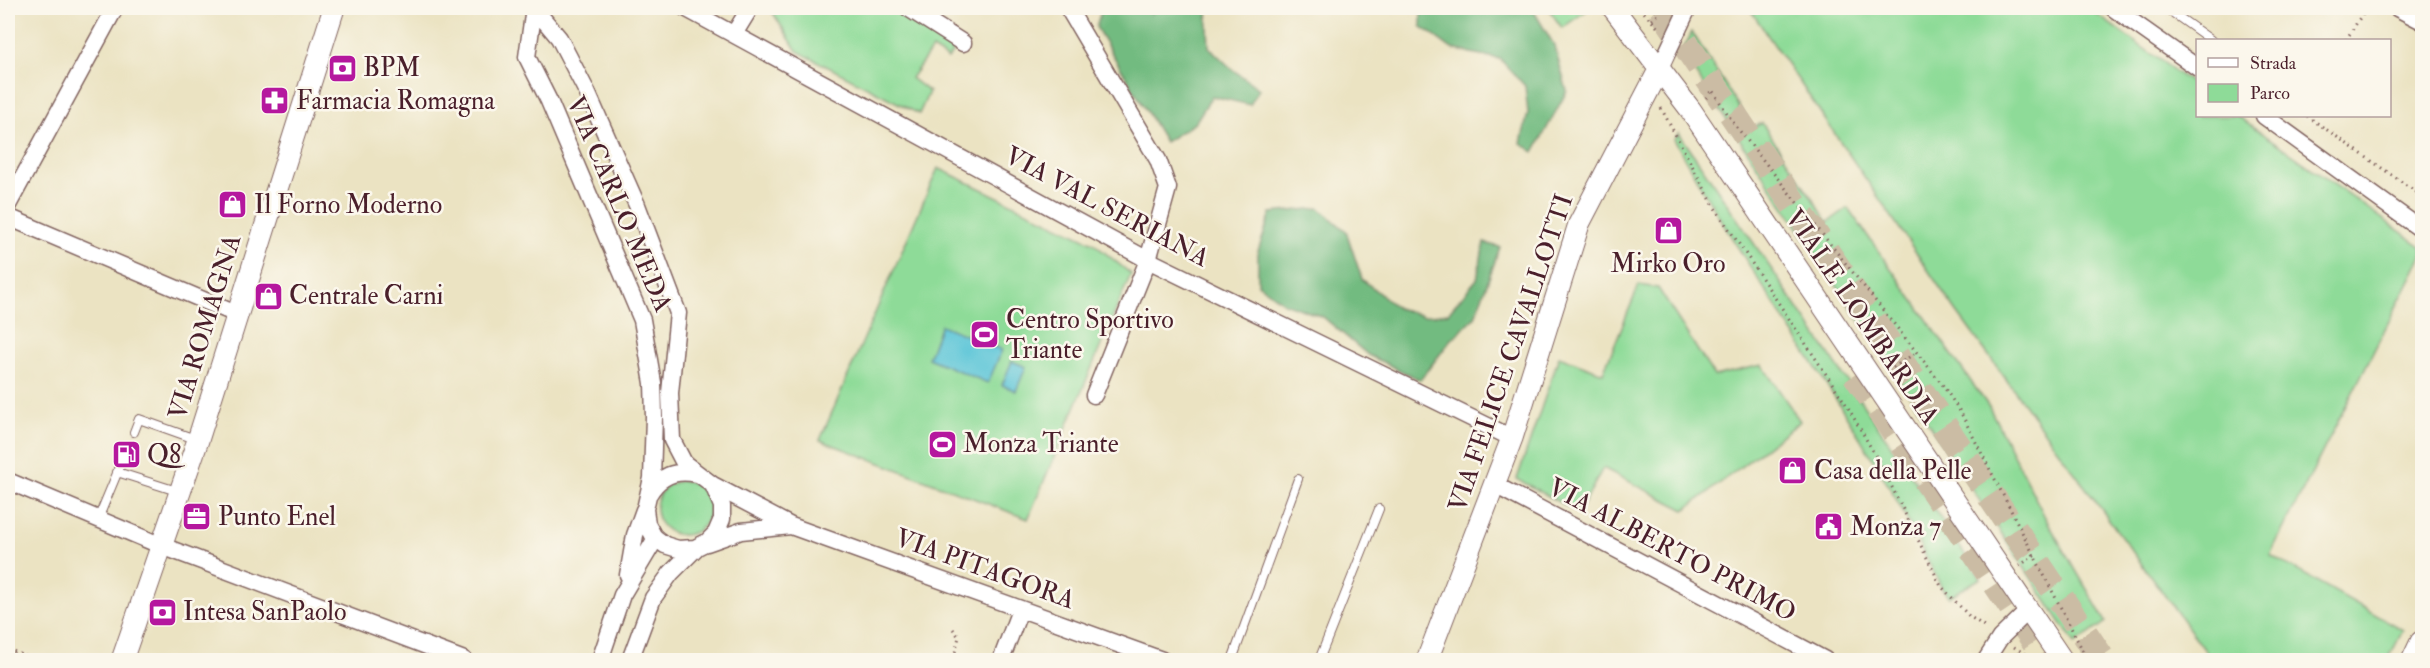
<svg xmlns="http://www.w3.org/2000/svg" width="2430" height="668" font-family="'IM FELL Double Pica',serif">
  <style>
    .green { fill: #8edb98; stroke: #6c7d62; stroke-width: 1.5 }
    .forest { fill: #72bb80; stroke: #5e6d56; stroke-width: 1.5 }
    .water { fill: #5dc6d8; stroke: #547282; stroke-width: 1.5 }
    .lines { fill: none; stroke-linecap: round; stroke-linejoin: round }
    .trunk-tunnel { stroke: #cbbca4; stroke-width: 28; stroke-dasharray: 28 14; stroke-linecap: butt }
    .service-casing { stroke: #826460; stroke-width: 10 }
    .minor-casing { stroke: #826460; stroke-width: 19 }
    .tertiary-casing { stroke: #826460; stroke-width: 23 }
    .secondary-casing { stroke: #826460; stroke-width: 26 }
    .path { stroke: #826460; stroke-width: 3; stroke-dasharray: 1.5 4.5; stroke-linecap: butt }
    .service { stroke: #fff; stroke-width: 8 }
    .minor { stroke: #fff; stroke-width: 16 }
    .tertiary { stroke: #fff; stroke-width: 21 }
    .secondary { stroke: #fff; stroke-width: 24 }
    .labels { text-anchor: middle; dominant-baseline: central; stroke-width: 5; stroke-linejoin: round; paint-order: stroke }
    .poi-label { font-size: 26px; fill: #4a1f2b; stroke: #fbf7ec; text-anchor: start }
    .street-label { font-size: 26px; fill: #4a1f2b; stroke: #fbf7ec }
  </style>
  <rect width="100%" height="100%" fill="#fbf7ec"/>
  <filter id="ink" filterUnits="userSpaceOnUse"><feTurbulence type="fractalNoise" baseFrequency=".0167" numOctaves="2"/><feDisplacementMap in="SourceGraphic" scale="12" xChannelSelector="R" yChannelSelector="G"/><feConvolveMatrix kernelMatrix="1 2 1 2 8 2 1 2 1" color-interpolation-filters="sRGB"/></filter>
  <filter id="wash" filterUnits="userSpaceOnUse"><feTurbulence type="fractalNoise" baseFrequency=".008" numOctaves="4" result="noise"/><feDisplacementMap in="SourceGraphic" scale="24" xChannelSelector="R" yChannelSelector="G"/><feGaussianBlur stdDeviation="1.35" result="paint"/><feColorMatrix in="noise" values="0 0 0 0 0 0 0 0 0 0 0 0 0 0 0 0 0 1.4 0 .05"/><feComposite in="paint" operator="in"/></filter>
  <g filter="url(#wash)">
    <rect width="100%" height="100%" fill="#ebe3c2"/>
    <path class="green" d="M770 8H892L955 47 948 59 932 49 911 78 929 92 919 114 797 51Z
      M1548 8H1588L1589 9 1562 28Z
      M1749 8H2088L2197 87 2198 116H2238L2422 247V256L2270 555 2403 630 2388 660H2212L1956 311Z
      M1692 32 1752 128 1762 123 1828 222 1848 208 1989 407 2047 521 2106 622 2075 644 1682 53Z
      M1679 133 1981 578 1949 597 1942 588C1926 558 1912 528 1896 499 1827 376 1741 263 1674 139Z
      M938 168 1093 243 1131 274 1028 519 820 440Z
      M1639 285 1658 288 1714 376 1762 365 1800 421 1685 510 1603 468 1579 513 1517 479 1559 356 1603 373Z
      M656 508a27 27 0 1 1 54 0a27 27 0 1 1-54 0Z"/>
    <path class="forest" d="M1102 8H1149L1151 14 1155 8H1207L1209 47 1232 69 1259 89 1250 105 1212 96 1195 123 1165 142 1096 27Z
      M1421 8H1532L1554 45 1567 91 1534 152 1521 143 1528 113 1525 86 1500 59 1452 49 1421 26Z
      M1319 208 1346 231 1362 279 1397 308 1424 316 1448 313 1477 279 1484 243 1500 247 1475 317 1451 340 1420 380 1368 355 1323 317 1284 303 1258 284V251L1271 213Z"/>
    <path class="water" d="M941 325 1002 350 988 383 928 358Z
      M1012 361 1026 367 1016 391 1002 385Z"/>
  </g>
  <g filter="url(#ink)">
    <g class="lines">
      <path class="trunk-tunnel" d="M1661 8 2102 660
        M1856 374 2048 660"/>
      <defs>
        <path id="service" d="M2166 8 2211 40
          M134 432 139 419 198 440
          M117 472 180 492
          M98 519 128 447
          M1232 660 1298 479
          M1319 660 1379 509"/>
        <path id="minor" d="M534 8 527 57 549 101 642 320 653 383 654 417 652 478 645 509 647 524 654 537 665 545 678 549 695 548 707 542 716 533 722 519V506L713 485 684 463 672 440 670 393 678 313 637 205 587 92 559 38 534 8
          M685 8 1148 260 1512 438
          M908 8 963 43
          M1068 8 1158 160 1168 188 1148 260 1094 395
          M2113 8 2198 68
          M2397 8 2422 21
          M734 34 750 8
          M1659 70 1688 8
          M2264 116 2422 230
          M8 205 115 8
          M8 217 236 314
          M8 481 162 546 464 660
          M713 485 791 526 1162 660
          M1495 485 1825 660
          M649 494C659 476 676 469 697 474
          M707 543 741 531 791 526
          M628 575 635 535 644 510
          M600 660 622 595 656 538
          M630 660 653 598 671 573 697 547
          M1001 660 1020 610
          M1986 660 2000 638 2029 610"/>
        <path id="tertiary" d="M1613 8 1690 109 2062 660
          M122 660 198 440 334 8
          M1427 660 1512 438 1579 224 1659 70"/>
        <path id="secondary" d="M2414 660 2422 643"/>
      </defs>
      <use href="#service" class="service-casing"/>
      <use href="#minor" class="minor-casing"/>
      <use href="#tertiary" class="tertiary-casing"/>
      <use href="#secondary" class="secondary-casing"/>
      <path class="path" d="M1640 8 1660 30
        M1652 20 1658 15 1654 8
        M2346 40 2366 8
        M1706 98 1712 90 1735 125 1942 384 1961 413 2084 653 2090 660
        M1661 108 1715 208 1846 404 1882 467 1941 586 1969 616 1987 628
        M2307 116 2422 196
        M1888 371 1917 352
        M2019 566 2035 555
        M953 629 959 637 953 660
        M2014 647 2035 660
        M8 649 35 660"/>
      <use href="#service" class="service"/>
      <use href="#minor" class="minor"/>
      <use href="#tertiary" class="tertiary"/>
      <use href="#secondary" class="secondary"/>
    </g>
  </g>
  <defs>
    <symbol id="bank-square" viewBox="-11 -11 22 22"><rect x="-9" y="-9" width="18" height="18" rx="4" fill="#b5179e" stroke="#fbf7ec"/><path d="M-6-4H6V4H-6ZM0-2.3a2.3 2.3 0 1 0 0 4.6a2.3 2.3 0 1 0 0-4.6Z" fill="#fff"/></symbol>
    <symbol id="pharmacy-square" viewBox="-11 -11 22 22"><rect x="-9" y="-9" width="18" height="18" rx="4" fill="#b5179e" stroke="#fbf7ec"/><path d="M-2-6h4v4h4v4h-4v4h-4v-4h-4v-4h4Z" fill="#fff"/></symbol>
    <symbol id="shop-square" viewBox="-11 -11 22 22"><rect x="-9" y="-9" width="18" height="18" rx="4" fill="#b5179e" stroke="#fbf7ec"/><path d="M-5-2.5h2.3a2.7 3.5 0 0 1 5.4 0H5L5.5 6h-11ZM-1.5-2.5h3a1.5 2.3 0 0 0-3 0Z" fill="#fff"/></symbol>
    <symbol id="stadium-square" viewBox="-11 -11 22 22"><rect x="-9" y="-9" width="18" height="18" rx="4" fill="#b5179e" stroke="#fbf7ec"/><path d="M0-5a6.5 5 0 1 0 0 10a6.5 5 0 1 0 0-10ZM-3.5-1.8h7v3.6h-7Z" fill="#fff"/></symbol>
    <symbol id="fuel-square" viewBox="-11 -11 22 22"><rect x="-9" y="-9" width="18" height="18" rx="4" fill="#b5179e" stroke="#fbf7ec"/><path d="M-5.5-6h7V0h2V4h1.3V-2.5L3-4.5l.8-.8L6-3V5H2.5V1h-1V6h-7ZM-4.2-4.7v3.2H.2V-4.7Z" fill="#fff"/></symbol>
    <symbol id="office-square" viewBox="-11 -11 22 22"><rect x="-9" y="-9" width="18" height="18" rx="4" fill="#b5179e" stroke="#fbf7ec"/><path d="M-6-3h4V-5.5h4V-3h4V5H-6ZM-1-4.5V-3h2v-1.5ZM-6 0V1H6V0Z" fill="#fff"/></symbol>
    <symbol id="civic-square" viewBox="-11 -11 22 22"><rect x="-9" y="-9" width="18" height="18" rx="4" fill="#b5179e" stroke="#fbf7ec"/><path d="M-.6-6.5H3V-4.5H.6V-3L4-1V1h2V6H-6V1h2V-1L-.6-3ZM-1.2 2.5V6h2.4V2.5Z" fill="#fff"/></symbol>
  </defs>
  <g fill-rule="evenodd">
    <use href="#bank-square" x="326" y="52" width="33" height="33"/>
    <use href="#pharmacy-square" x="258" y="84" width="33" height="33"/>
    <use href="#shop-square" x="216" y="188" width="33" height="33"/>
    <use href="#shop-square" x="1652" y="214" width="33" height="33"/>
    <use href="#shop-square" x="252" y="280" width="33" height="33"/>
    <use href="#stadium-square" x="968" y="318" width="33" height="33"/>
    <use href="#stadium-square" x="926" y="428" width="33" height="33"/>
    <use href="#fuel-square" x="110" y="438" width="33" height="33"/>
    <use href="#shop-square" x="1776" y="454" width="33" height="33"/>
    <use href="#office-square" x="180" y="500" width="33" height="33"/>
    <use href="#civic-square" x="1812" y="510" width="33" height="33"/>
    <use href="#bank-square" x="146" y="596" width="33" height="33"/>
  </g>
  <g class="labels">
    <g class="poi-label">
      <text x="363" y="68">BPM</text>
      <text x="296" y="101">Farmacia Romagna</text>
      <text x="254" y="205">Il Forno Moderno</text>
      <text x="1668" y="264" text-anchor="middle">Mirko Oro</text>
      <text x="289" y="296">Centrale Carni</text>
      <text x="1006" y="320">Centro Sportivo<tspan x="1006" dy="30">Triante</tspan></text>
      <text x="963" y="444">Monza Triante</text>
      <text x="147" y="455">Q8</text>
      <text x="1814" y="471">Casa della Pelle</text>
      <text x="218" y="517">Punto Enel</text>
      <text x="1850" y="527">Monza 7</text>
      <text x="183" y="612">Intesa SanPaolo</text>
    </g>
    <g class="street-label">
      <text transform="translate(619 204) rotate(67)">VIA CARLO MEDA</text>
      <text transform="translate(1107 207) rotate(28)">VIA VAL SERIANA</text>
      <text transform="translate(1862 317) rotate(56)">VIALE LOMBARDIA</text>
      <text transform="translate(205 327) rotate(-73)">VIA ROMAGNA</text>
      <text transform="translate(1511 353) rotate(-71)">VIA FELICE CAVALLOTTI</text>
      <text transform="translate(1672 550) rotate(28)">VIA ALBERTO PRIMO</text>
      <text transform="translate(985 569) rotate(20)">VIA PITAGORA</text>
    </g>
  </g>
  <rect width="2430" height="668" fill="none" stroke="#fbf7ec" stroke-width="30"/>
  <rect x="2196" y="39" width="195" height="78" fill="#fbf7ec" stroke="#b4a19f" stroke-width="1.5"/>
  <rect x="2208" y="58" width="30" height="9" fill="#ffffff" stroke="#b4a19f" stroke-width="1.5"/>
  <text x="2250" y="69" font-size="18" fill="#4a1f2b">Strada</text>
  <rect x="2208" y="84" width="30" height="18" fill="#8edb98" stroke="#b4a19f" stroke-width="1.5"/>
  <text x="2250" y="99" font-size="18" fill="#4a1f2b">Parco</text>
</svg>
